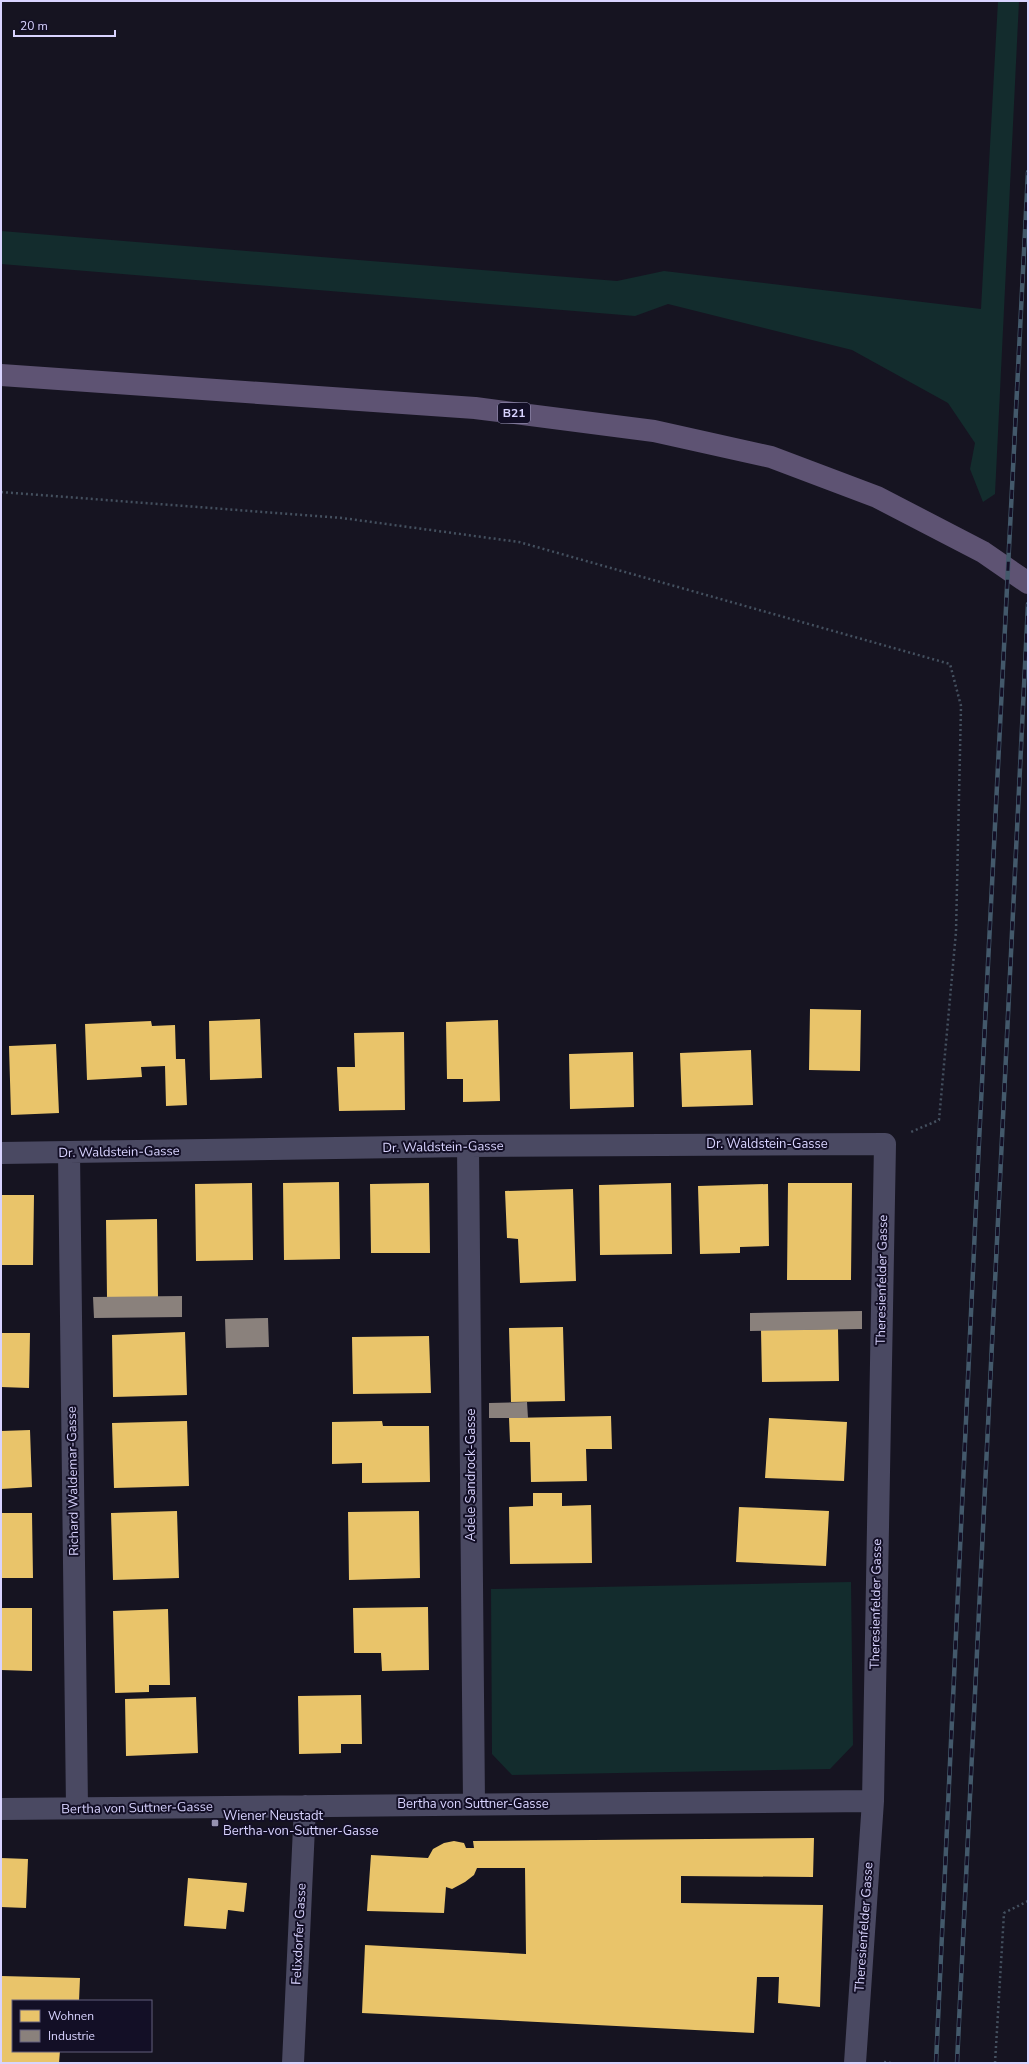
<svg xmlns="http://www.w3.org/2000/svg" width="1029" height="2064" font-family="'Nunito Sans',sans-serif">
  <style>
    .green { fill: #132c2d }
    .homes { fill: #e9c46a }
    .industry { fill: #8a817c }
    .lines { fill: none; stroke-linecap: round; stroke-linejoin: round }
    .path { stroke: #44505f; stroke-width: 2.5; stroke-dasharray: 2 3; stroke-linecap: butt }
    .minor { stroke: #4a4962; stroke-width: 22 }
    .major { stroke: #5e5373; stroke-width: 22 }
    .rail-casing { stroke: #43596b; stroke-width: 4.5 }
    .rail { stroke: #130f26; stroke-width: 3; stroke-dasharray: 9; stroke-linecap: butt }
    .poi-dot { fill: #9591b1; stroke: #130f26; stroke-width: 1.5 }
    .labels { text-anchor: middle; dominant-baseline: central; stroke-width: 4; stroke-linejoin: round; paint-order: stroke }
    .shield { fill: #130f26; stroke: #9e99be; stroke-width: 1 }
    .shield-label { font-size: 12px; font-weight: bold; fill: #d9d4ff }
    .street-label { font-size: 13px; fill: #d9d4ff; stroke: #130f26 }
    .poi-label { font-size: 13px; fill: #d9d4ff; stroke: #130f26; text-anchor: start }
  </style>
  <rect width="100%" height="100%" fill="#161421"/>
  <path class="green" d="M998 1H1019L995 494 983 502 970 469 975 443 948 403 852 350 668 304 635 316 1 264V231L617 281 664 271 981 309Z
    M851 1582 853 1745 830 1769 512 1775 492 1754 491 1589Z"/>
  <path class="homes" d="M810 1009 861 1010 860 1071 809 1070Z
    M260 1019 262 1078 210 1080 209 1021Z
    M498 1020 500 1101 463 1102V1079H447L446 1022Z
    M151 1021 152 1026 175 1025 176 1059H185L187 1105 166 1106 165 1066 141 1067 142 1077 87 1080 85 1024Z
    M404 1032 405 1110 339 1111 337 1067H355L354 1033Z
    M56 1044 59 1113 11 1115 9 1046Z
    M751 1050 753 1105 682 1107 680 1053Z
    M633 1052 634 1107 570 1109 569 1054Z
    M339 1182 340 1259 284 1260 283 1183Z
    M252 1183 253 1260 196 1261 195 1184Z
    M429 1183 430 1253H371L370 1184Z
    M671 1183 672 1254 600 1255 599 1185Z
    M788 1183H852L851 1280H787Z
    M768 1184 769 1246 740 1247V1253L700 1254 698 1186Z
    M573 1189 576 1281 520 1283 518 1239 507 1238 505 1191Z
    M1 1195H34L33 1265H1Z
    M157 1219 158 1297H107L106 1220Z
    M563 1327 565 1401 511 1402 509 1328Z
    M838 1329 839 1381 762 1382 761 1330Z
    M185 1332 187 1395 113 1397 112 1335Z
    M1 1333H30L29 1388 1 1387Z
    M429 1336 431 1393 353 1394 352 1337Z
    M611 1416 612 1449H586L587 1481 531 1482 530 1442H510L509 1418Z
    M769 1418 847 1422 844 1481 765 1478Z
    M187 1421 189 1486 114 1488 112 1423Z
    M382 1421 383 1426H429L430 1482 362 1483V1463L332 1464V1422Z
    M30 1430 32 1487 1 1489V1431Z
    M533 1493H562V1506L591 1505 592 1563 510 1564 509 1507 533 1506Z
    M739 1507 829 1511 826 1566 736 1562Z
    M177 1511 179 1578 113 1580 111 1513Z
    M419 1511 420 1578 349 1580 348 1512Z
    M1 1513H32L33 1578H1Z
    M428 1607 429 1670 382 1671 381 1653H354L353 1608Z
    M1 1608H32V1671L1 1670Z
    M168 1609 170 1685H149V1692L115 1693 113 1611Z
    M361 1695 362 1744H341V1753L299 1754 298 1696Z
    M196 1697 198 1753 126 1756 125 1699Z
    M814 1838 813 1877 681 1876V1903L823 1905 820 2007 778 2003 779 1977H757L754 2033 362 2013 365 1945 526 1954 525 1868H477L474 1875 465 1882 452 1889 446 1887 444 1913 367 1911 371 1855 428 1858 433 1849 444 1843 454 1841 464 1843 466 1848H474L473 1841Z
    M1 1858 28 1859 26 1908 1 1907Z
    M188 1878 247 1883 244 1912 228 1910 226 1929 184 1926Z
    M1 1976 80 1978 79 2001H13V2051H60L59 2063H1Z"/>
  <path class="industry" d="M182 1296V1317L94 1318 93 1297Z
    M862 1311V1329L750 1331V1313Z
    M268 1318 269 1347 226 1348 225 1319Z
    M527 1402 528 1418H489V1403Z"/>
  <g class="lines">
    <path class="path" d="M1 492 342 518 519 542 950 664 961 706 956 932 939 1120 911 1132
      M884 2062 891 2063
      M995 2063 1004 1913 1028 1901"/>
    <path class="minor" d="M468 1146 474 1804
      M1 1153 468 1146 885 1144 873 1801 855 2063
      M69 1153 77 1808
      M1 1809 873 1801
      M293 2063 305 1806"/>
    <path class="major" d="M1 375 475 408 654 431 771 457 877 497 983 552 1028 583"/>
    <defs>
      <path id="rail" d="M936 2063 979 1142 1028 172
        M957 2063 1028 604"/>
    </defs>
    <use href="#rail" class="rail-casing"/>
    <use href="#rail" class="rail"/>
  </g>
  <rect class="poi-dot" x="211" y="1819" width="8" height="8" rx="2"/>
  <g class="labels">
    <rect class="shield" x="498" y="403" width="32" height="20" rx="3"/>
    <g class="shield-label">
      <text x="514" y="413">B21</text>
    </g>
    <g class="street-label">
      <text x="767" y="1144">Dr. Waldstein-Gasse</text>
      <text transform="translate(443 1147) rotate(-1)">Dr. Waldstein-Gasse</text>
      <text transform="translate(119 1152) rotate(-1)">Dr. Waldstein-Gasse</text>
      <text transform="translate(882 1280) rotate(-89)">Theresienfelder Gasse</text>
      <text transform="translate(471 1475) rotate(-90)">Adele Sandrock-Gasse</text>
      <text transform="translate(73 1481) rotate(-91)">Richard Waldemar-Gasse</text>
      <text transform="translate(876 1604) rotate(-89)">Theresienfelder Gasse</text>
      <text x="473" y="1804">Bertha von Suttner-Gasse</text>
      <text transform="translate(137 1808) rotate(-1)">Bertha von Suttner-Gasse</text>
      <text transform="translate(864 1927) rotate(-86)">Theresienfelder Gasse</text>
      <text transform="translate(299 1934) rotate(-87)">Felixdorfer Gasse</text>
    </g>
    <g class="poi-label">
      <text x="223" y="1816">Wiener Neustadt<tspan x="223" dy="15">Bertha-von-Suttner-Gasse</tspan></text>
    </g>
  </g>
  <rect width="1029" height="2064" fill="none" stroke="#d9d4ff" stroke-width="4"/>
  <rect x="12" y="2000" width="140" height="52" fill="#130f26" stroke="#625e7d"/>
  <rect x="20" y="2010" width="20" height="12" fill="#e9c46a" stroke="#625e7d"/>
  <text x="48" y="2020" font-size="12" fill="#d9d4ff">Wohnen</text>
  <rect x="20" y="2030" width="20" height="12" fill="#8a817c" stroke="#625e7d"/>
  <text x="48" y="2040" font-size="12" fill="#d9d4ff">Industrie</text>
  <path d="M14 30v6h101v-6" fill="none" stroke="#d9d4ff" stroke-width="2"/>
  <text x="20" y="30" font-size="12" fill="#d9d4ff" stroke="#130f26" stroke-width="3" paint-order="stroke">20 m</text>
</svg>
